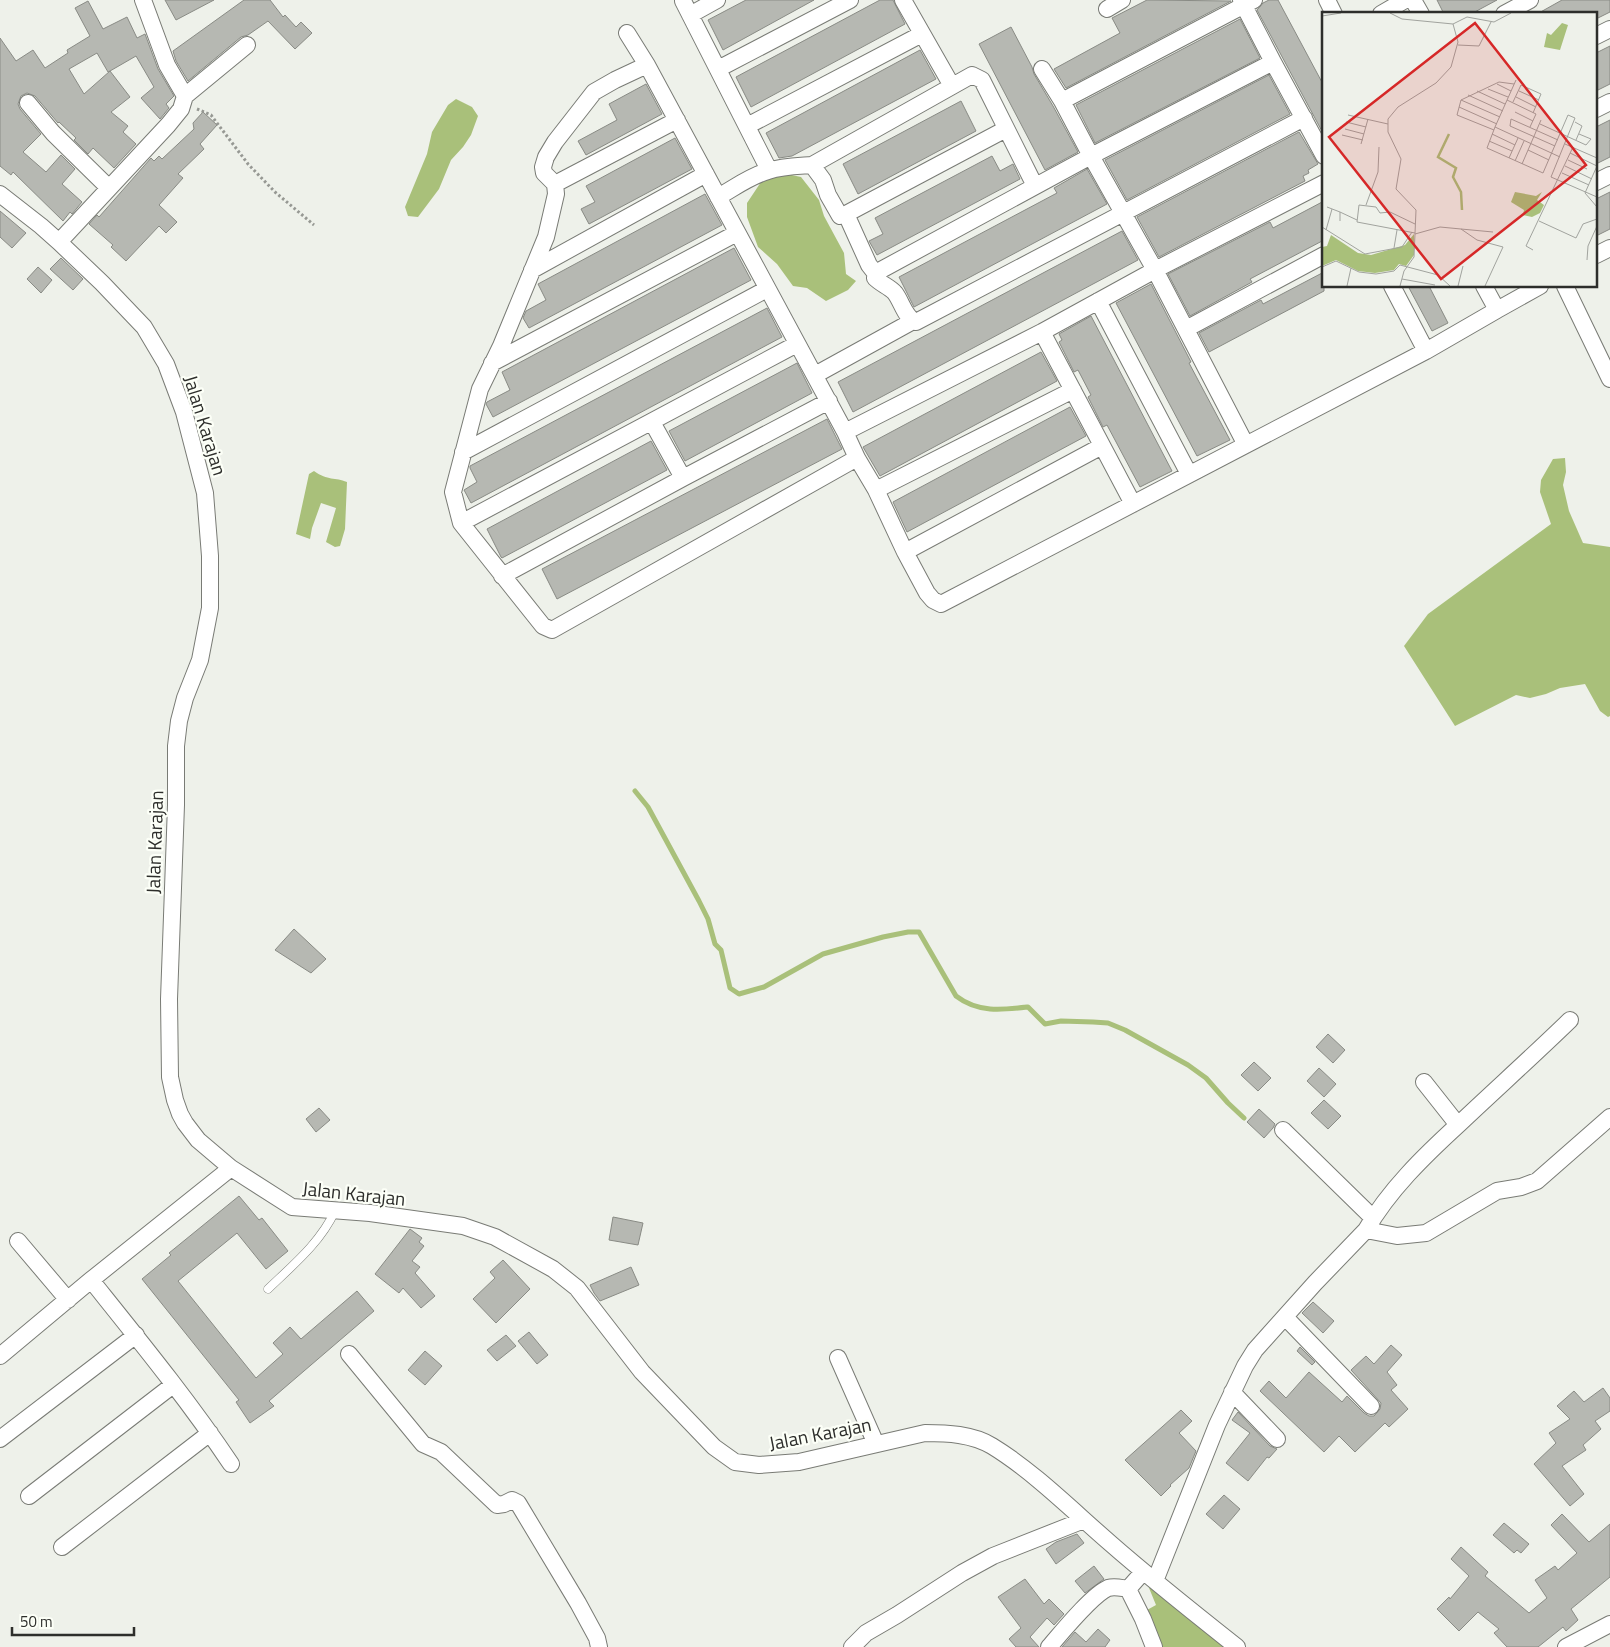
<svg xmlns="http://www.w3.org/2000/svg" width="1610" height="1647" font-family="'Titillium Web',sans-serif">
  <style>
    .water { fill: #a9c07a }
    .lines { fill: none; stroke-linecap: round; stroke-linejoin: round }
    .stream { stroke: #a9c07a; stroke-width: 5 }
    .building { fill: #b6b8b2; stroke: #898b85; fill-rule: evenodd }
    .service-casing { stroke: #797b75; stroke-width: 9 }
    .minor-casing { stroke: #797b75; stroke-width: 18 }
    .path { stroke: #969893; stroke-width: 3; stroke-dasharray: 2.5 2.5; stroke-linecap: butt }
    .service { stroke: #fff; stroke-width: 8 }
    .minor { stroke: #fff; stroke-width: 16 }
    .labels { text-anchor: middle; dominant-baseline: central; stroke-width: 4.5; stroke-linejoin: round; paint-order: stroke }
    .street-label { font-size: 19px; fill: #2d2e2b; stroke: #fcfff7 }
    .inset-river { fill: none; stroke: #a9c07a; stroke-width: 2.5 }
    .inset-road { fill: none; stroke: #a1a39e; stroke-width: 1 }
    .view { fill: #d62828; fill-opacity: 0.15; stroke: #d62828; stroke-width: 2.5 }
    .inset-edge { fill: none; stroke: #2d2e2b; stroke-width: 2.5 }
  </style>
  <rect width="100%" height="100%" fill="#eef1ea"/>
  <path class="water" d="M456 99 472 107 478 116 471 135 463 147 451 160 439 189 418 217 408 216 405 207 427 154 432 132 448 105Z
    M782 173 801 177 819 200 824 216 844 253 846 274 856 281 848 290 826 301 807 288 793 286 777 264 758 247 747 217V203L761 182Z
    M1565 458 1566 472 1563 485 1569 511 1583 543 1610 547V716L1608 717 1600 711 1585 684 1560 688 1546 694 1530 698 1516 695 1455 726 1404 646 1428 614 1551 524 1540 492 1541 480 1553 459Z
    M314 471C328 481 335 477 347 482L345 529 340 546 335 547 326 542 336 508 321 503 312 528 310 539 296 534 309 474Z
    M1147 1583 1225 1647H1159L1147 1610 1156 1605Z"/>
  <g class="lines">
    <path class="stream" d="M635 791 648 807 699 901 708 919 715 944 721 950 730 988 739 994 764 987 823 954 883 937 908 932H919L956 996C978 1013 1002 1010 1028 1007L1045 1024 1061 1021 1093 1022 1108 1023 1125 1030 1188 1065 1206 1078 1228 1103 1244 1118"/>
  </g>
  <path class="building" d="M165 0H214L176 20Z
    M244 0H270L283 17 285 15 296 27 301 22 312 33 295 49 268 21 248 35 241 37 188 81 176 61 173 51Z
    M746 0H814L723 50 708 20Z
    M880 0H893L905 24 751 107 736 77Z
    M1147 0 1231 1 1066 88 1054 69 1120 33 1112 18Z
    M1269 0H1278L1324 86V135L1257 10 1263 3Z
    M1437 0H1497L1471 14H1444Z
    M1562 0H1610V12L1596 19V14H1537Z
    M88 1 103 29 127 17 137 38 145 34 158 69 174 96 166 104 169 108 160 119 141 98 154 87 136 56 110 71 130 97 111 112 128 126 123 132 136 144 114 168 93 148 88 154 74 140 76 138 59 122 58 123 35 96 27 93 21 96 18 104 20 109 41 134 23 152 46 172 61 155 75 169 62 184 82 202 72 214 70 212 63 221 13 172 11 175 0 166V38L16 61 33 50 45 68 68 53 67 50 90 36 75 8ZM97 53 108 72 110 71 84 94 69 69Z
    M1240 19 1260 58 1095 143 1076 105Z
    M1011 27 1032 67 1034 74 1053 106 1078 152 1045 170 979 44Z
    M1610 46V84L1596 91V53Z
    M920 50 936 79 792 156 779 158 766 133Z
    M1269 75 1290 114 1127 200 1105 160Z
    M646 84 662 114 586 155 578 141 617 120 609 104Z
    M961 101 976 131 858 194 843 164Z
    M203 112 217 125 200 144 204 149 178 174 183 178 159 205 177 222 166 233 159 226 126 261 111 247 113 245 89 224 97 215 99 217 151 158 154 161 159 156 162 159 194 129 193 123Z
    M1610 120V157L1596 164V127Z
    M1299 132 1318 164 1308 170 1309 173 1303 176 1305 181 1159 257 1137 217Z
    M675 138 692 169 589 224 581 209 595 202 586 186Z
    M992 156 1000 171 1013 164 1020 179 877 255 869 241 883 234 875 218Z
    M1087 169 1107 204 914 307 899 277 1057 193 1054 188Z
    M1610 192V229L1596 236V199Z
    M705 194 722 225 529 328 523 318 526 311 546 300 538 284Z
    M1324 201V240L1250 279 1252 282 1190 316 1168 274 1270 222 1273 228Z
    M0 211 26 233 12 248 0 237Z
    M1122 231 1138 260 853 412 838 382Z
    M734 248 751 280 493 417 486 404 487 402 510 390 502 372Z
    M61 258 83 279 73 290 50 269Z
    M38 267 52 280 41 293 27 279Z
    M1324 272V291L1209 352 1199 333 1261 300 1263 304Z
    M1151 284 1191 362 1189 363 1230 440 1197 456 1116 303Z
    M1408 286H1429L1448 323 1432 331Z
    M767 308 782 337 471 503 464 490 477 482 470 468V466Z
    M1091 316 1172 471 1140 487 1107 425 1103 427 1088 397 1091 395 1078 370 1074 372 1059 342 1062 340 1059 334Z
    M1041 352 1057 381 880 476 863 447Z
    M797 363 812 393 685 461 669 431Z
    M1070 407 1086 436 907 532 893 502Z
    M827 419 842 449 557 599 542 569Z
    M651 441 667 470 502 558 501 557 487 529Z
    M294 929 326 959 311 973 275 950Z
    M1328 1034 1345 1050 1333 1063 1316 1047Z
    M1254 1062 1271 1078 1258 1091 1241 1075Z
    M1319 1068 1336 1084 1324 1097 1307 1081Z
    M1324 1100 1341 1116 1328 1129 1311 1113Z
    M319 1108 330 1120 316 1132 306 1119Z
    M1259 1109 1275 1124 1273 1128 1264 1138 1247 1122Z
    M239 1196 259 1220 262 1218 288 1251 266 1269 237 1233 178 1281 256 1378 283 1354 273 1343 290 1327 301 1339 357 1291 374 1311 269 1401 274 1406 250 1423 236 1402 239 1400 142 1279 171 1255 169 1253Z
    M613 1217 643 1223 638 1245 609 1240Z
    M410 1229 422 1238 419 1242 424 1246 412 1261 420 1267 415 1273 435 1296 421 1308 403 1288 399 1293 375 1274Z
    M503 1260 530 1289 496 1323 473 1299 495 1278 490 1272Z
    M631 1267 639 1285 600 1301 594 1293 590 1285Z
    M1313 1302 1334 1321 1323 1333 1302 1313Z
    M529 1332 548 1355 537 1364 518 1341Z
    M506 1335 516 1346 497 1361 487 1350Z
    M1391 1345 1402 1355 1387 1372 1397 1385 1391 1390 1408 1409 1389 1427 1385 1423 1355 1452 1339 1436 1324 1452 1260 1391 1269 1381 1286 1398 1309 1372 1342 1402 1347 1396 1364 1413 1369 1416H1374L1380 1409 1381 1403 1351 1370 1366 1356 1374 1364Z
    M1300 1347 1315 1362 1312 1365 1297 1351Z
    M425 1351 442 1366 425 1385 408 1370Z
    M1603 1388 1610 1398V1411L1595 1421 1601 1429 1583 1445 1586 1450 1562 1466 1584 1494 1570 1506 1534 1464 1556 1443 1549 1433 1570 1419 1557 1406 1574 1391 1584 1402Z
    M1181 1410 1192 1421 1179 1433 1196 1451 1189 1468 1170 1485 1171 1486 1161 1496 1125 1460Z
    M1238 1412 1270 1446 1277 1449 1269 1458 1267 1457 1248 1481 1226 1463 1250 1433 1232 1420Z
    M1224 1495 1240 1509 1223 1529 1206 1514Z
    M1562 1514 1589 1542 1610 1524V1577L1571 1609 1578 1620 1566 1631 1563 1627 1538 1647H1507L1494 1633 1499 1629 1478 1612 1459 1631 1437 1609 1449 1597 1450 1599 1469 1576 1451 1559 1461 1547 1488 1572 1485 1576 1529 1613 1547 1598 1535 1580 1555 1566 1558 1570 1577 1553 1551 1525Z
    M1504 1523 1529 1544 1521 1553 1517 1550 1514 1553 1493 1535Z
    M1077 1534 1084 1543 1056 1564 1046 1549 1056 1542Z
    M1094 1566 1104 1579 1085 1593 1075 1581Z
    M1025 1579 1044 1604 1049 1599 1064 1614 1054 1625 1047 1618 1030 1637 1039 1647H1016L1009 1639 1021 1628 998 1597Z
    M1098 1629 1110 1640 1105 1647H1062L1075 1632 1086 1642Z"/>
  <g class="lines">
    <defs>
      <path id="service" d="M268 1289C293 1265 320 1243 335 1211"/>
      <path id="minor" d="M903 0 952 86
        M1241 0 1273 62 1324 156
        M1327 0 1334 14
        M1413 0 1421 14
        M683 1 769 170
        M1107 9 1122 0
        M1381 14 1405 0
        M1504 14 1530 0
        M690 15 717 0
        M627 33 647 65 845 432 1042 332 1155 270 1324 183
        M1596 36 1610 29
        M1273 62 1091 156 881 270 876 274 875 278C881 284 890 287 895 293 902 302 905 318 916 322L1304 118
        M647 65 615 80 594 92 555 142 546 157 543 167 544 173 555 184 556 194 546 237 501 346 480 389 453 492 461 523 543 626 552 630 857 458
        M718 69 850 0
        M1042 69 1062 101 1091 156 1155 270 1246 445
        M185 96 247 45
        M1062 101 1254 0
        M28 103 53 133 109 188
        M1596 109 1610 102
        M747 126 922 34
        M812 165 823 180 828 195 840 216 846 214 869 265 876 274
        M1596 182 1610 175
        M555 184 677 120
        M0 194 41 226 59 242 102 283 144 327 166 364 184 412 205 493 210 556V608L200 660 185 698 179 721 176 746V805L169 999 170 1077 175 1100 180 1114 185 1123 198 1140 231 1168 292 1207 370 1213 463 1226 495 1237 553 1269 577 1288 642 1372 714 1447 735 1462 759 1465 799 1462 925 1433C947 1433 972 1434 992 1446 1033 1471 1073 1511 1110 1543 1151 1579 1194 1613 1237 1647
        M718 197C734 188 750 176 768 171 782 166 798 166 812 165L972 75 982 80 1035 186
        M846 214 1006 129
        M59 242 168 125 181 109 185 96 167 65 143 0
        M1596 255 1610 248
        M532 270 706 174
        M1484 286 1497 310 1540 286
        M1565 286 1610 379
        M1098 301 1189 474
        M1186 329 1324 255
        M1042 332 1133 504
        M1426 351 1497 310
        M492 363 737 233
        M815 375 913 321
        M652 422 683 478
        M845 432 857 458 876 490 905 552 927 593 933 600 941 604 1426 351 1392 286
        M463 452 767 289
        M876 490 1073 390
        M461 523 797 344
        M905 552 1102 446
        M502 576 683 478 829 401
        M1424 1082 1458 1125
        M1283 1130 1373 1218
        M1366 1230C1389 1190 1424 1156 1459 1124 1496 1089 1534 1055 1570 1020
        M18 1241 68 1300
        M91 1280C139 1340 188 1400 231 1464
        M1285 1317 1371 1406
        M349 1354 423 1444 441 1452 497 1505 504 1504 512 1500 518 1503 578 1603 597 1638 599 1647
        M0 1356 91 1280 231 1168
        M838 1358 876 1444
        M1232 1392 1277 1439
        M0 1439 136 1335
        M29 1496 173 1385
        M62 1547 210 1433
        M1155 1581 1217 1425 1245 1366 1255 1350 1315 1283 1366 1230 1397 1236 1426 1233 1497 1191 1521 1187 1537 1181 1610 1117
        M1128 1589 1143 1619 1154 1647
        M852 1647 866 1633 897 1615 962 1573 993 1556 1084 1520
        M1049 1647C1062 1632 1092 1595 1108 1588 1115 1586 1121 1588 1128 1589L1143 1572
        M1566 1647 1610 1624"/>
    </defs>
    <use href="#service" class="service-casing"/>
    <use href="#minor" class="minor-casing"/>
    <path class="path" d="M197 109 211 115 248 164 275 192 314 225"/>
    <use href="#service" class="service"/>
    <use href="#minor" class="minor"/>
  </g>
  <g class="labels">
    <g class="street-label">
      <text transform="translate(206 425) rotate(73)">Jalan Karajan</text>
      <text transform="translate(154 842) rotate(-88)">Jalan Karajan</text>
      <text transform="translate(354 1193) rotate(6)">Jalan Karajan</text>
      <text transform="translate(820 1433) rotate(-11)">Jalan Karajan</text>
    </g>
  </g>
  <g transform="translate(1322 12)">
    <rect width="275" height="275" fill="#eef1ea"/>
    <path d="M240 11 246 13 238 38 222 35 225 21 229 23ZM193 180 214 184 220 180 215 188 222 193 218 201 210 205 201 203 202 198 189 190ZM92 222V243L84 254 77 252 72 258 53 261 36 259 14 248 0 254V235L5 234 9 223 36 241 49 243 83 233Z" fill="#a9c07a"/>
    <path class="inset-river" d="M127 122 116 145 134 156 131 165 139 180 140 198"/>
    <path class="inset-road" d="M68 1 80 7 131 12 145 5 172 10 189 1M0 4 19 1M136 33 157 34 169 10M194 68 173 115 238 145M175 72 189 79M199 73 219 82 211 101M166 77 186 85M155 79 183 92M197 79 217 88M146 83 181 99M194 85 214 95M139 88 178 105M185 88 214 102 208 115M191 90 199 73M137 95 175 112M193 100 211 109M26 103 66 112M24 110 44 115M253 110 260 114 254 128M218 112 264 133 269 127 257 122M173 115 165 136 221 161 246 103 253 106 229 165 275 185M23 117 42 122M172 118 135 103 139 88 177 70 192 72M170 122 193 133M20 123 41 128M167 129 190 139M39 132 46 107M243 132 275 146M233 134 188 114 189 107 236 128M206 138 227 148M248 141 275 154M187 146 196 126M246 148 265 157M193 149 202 129M200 152 219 108M243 154 270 167M275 154 263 181 275 195M240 161 267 173M44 193 56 160 57 135M5 195 18 200V209M18 200 35 208M217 209 254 226 261 212 275 207M0 215 43 242 80 235 90 220M139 217 171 220M4 218 10 197M93 221 35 210 37 193 54 195 58 201 68 200 93 212M93 222 118 215 139 217 155 228 181 235 163 274M72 236 75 218M211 238 204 234 251 135M265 248 266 234 275 214M0 255 14 249 37 260 54 262 72 259 78 253 116 263 128 274M80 267 113 273M25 274 29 256M78 274 82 259 92 245 94 198 74 177 79 147 66 120V107L76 95 114 71 129 55 136 30 131 12M136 274 141 254"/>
    <path class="view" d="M153 11 264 153 119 267 7 125Z"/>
    <rect width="275" height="275" class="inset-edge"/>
  </g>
  <path d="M12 1627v8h122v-8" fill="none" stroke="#2d2e2b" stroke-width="2.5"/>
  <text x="20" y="1627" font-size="15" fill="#2d2e2b" stroke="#fcfff7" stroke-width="4" paint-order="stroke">50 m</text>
</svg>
